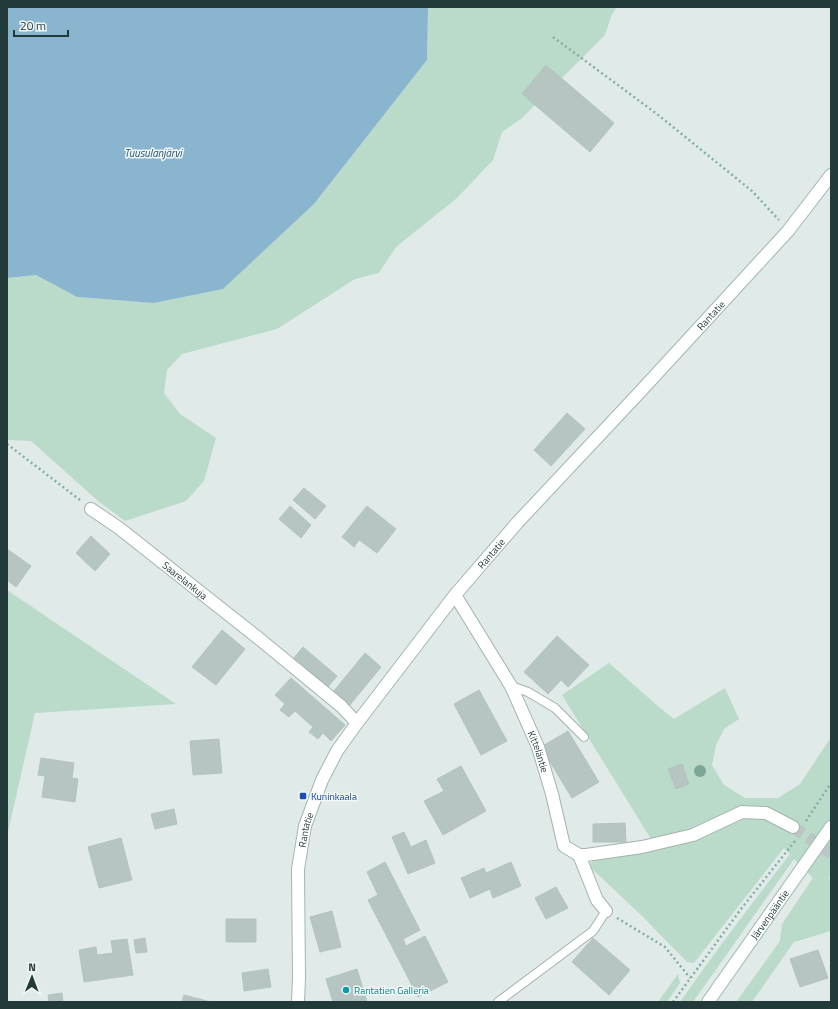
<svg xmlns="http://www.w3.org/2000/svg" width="838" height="1009" font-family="'Titillium Web',sans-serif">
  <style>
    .green { fill: #badbca }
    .water { fill: #8ab5ce }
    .building { fill: #b6c5c2; stroke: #b3c4c0 }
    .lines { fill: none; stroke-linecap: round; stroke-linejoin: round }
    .street-tunnel { stroke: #bac7c5; stroke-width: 12; stroke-dasharray: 12 6; stroke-linecap: butt }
    .lane-casing { stroke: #a3b2b0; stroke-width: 10 }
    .street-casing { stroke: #a3b2b0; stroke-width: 14 }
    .secondary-casing { stroke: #a0b6b2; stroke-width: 14 }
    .path { stroke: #82ada8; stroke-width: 2.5; stroke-dasharray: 2 3; stroke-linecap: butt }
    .lane { stroke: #fff; stroke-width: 8 }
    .street { stroke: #fff; stroke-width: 12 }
    .secondary { stroke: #fff; stroke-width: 12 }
    .tree { fill: #7ea697 }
    .transit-dot { fill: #1a4fb4; stroke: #f0f7f5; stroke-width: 1.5 }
    .culture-dot { fill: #0f9aa8; stroke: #f0f7f5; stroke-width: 1.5 }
    .labels { text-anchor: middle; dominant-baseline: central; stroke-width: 3; stroke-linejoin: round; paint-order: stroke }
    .street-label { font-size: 10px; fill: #223a39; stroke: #f0f7f5 }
    .transit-label { font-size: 10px; fill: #164399; stroke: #f0f7f5; text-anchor: start }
    .culture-label { font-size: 10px; fill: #0d838f; stroke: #f0f7f5; text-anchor: start }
    .water-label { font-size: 11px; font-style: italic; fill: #1f5373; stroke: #f0f7f5 }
  </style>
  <rect width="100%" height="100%" fill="#e0eae8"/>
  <path class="green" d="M428 7H617L612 14 605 35 522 118 502 132 493 160 457 198 396 247 379 273 355 279 277 329 182 354 167 370 164 393 180 414 216 438 204 481 186 501 125 521 98 501 31 441 7 440V278L36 275 77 297 154 303 223 289 314 204 427 60 428 9Z
    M7 590 176 704 35 713 8 832 7 831Z
    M609 663 659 707 674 719 725 688 739 719 724 729 716 745 712 765 724 785 745 798H778L800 784 831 737V875L828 879 831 878V931L794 942 752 1002H736L780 941 782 924 813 878 794 859 693 1002H680C715 952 752 903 790 854L784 848 694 963 687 962 642 916 588 865 599 857 651 839 562 695Z
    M678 974 680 983 667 1002H658Z"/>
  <path class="water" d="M7 7H428V9L427 60 314 204 223 289 154 303 77 297 36 275 7 278Z"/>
  <path class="building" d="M546 65 614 123 590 152 522 94Z
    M567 413 585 429 551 466 534 450Z
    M304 488 326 506 315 519 293 500Z
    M290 506 311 525 301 538 279 519Z
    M367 506 396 529 377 553 359 540 354 547 342 537Z
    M91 536 110 554 95 571 76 553Z
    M7 549 31 566 16 587 7 580Z
    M222 630 245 649 216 685 192 667Z
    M557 636 589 665 568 687 561 680 548 694 524 672Z
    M303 647 337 676 327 688 293 659Z
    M365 653 381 667 349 706 333 692Z
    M291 678 345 725 331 741 323 733 318 739 309 732 313 727 295 711 289 717 280 710 285 704 275 695Z
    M479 690 507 741 481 755 454 704Z
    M568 731 599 782 572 798 541 747Z
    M219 739 222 773 193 775 190 741Z
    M41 758 74 763 72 778 78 779 75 802 42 797 45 776 38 775Z
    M682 764 689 784 676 789 668 769Z
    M461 766 486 811 443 835 424 801 444 791 437 779Z
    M174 809 177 824 155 829 151 814Z
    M625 823 626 842H593V824Z
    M404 832 411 847 426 840 435 863 408 874 392 837Z
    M121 838 132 880 99 888 88 847Z
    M385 862 420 930 403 939 406 946 425 936 448 982 418 997 368 900 378 895 367 872Z
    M511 862 521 886 493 898 490 889 470 898 461 878 484 868 486 873Z
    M556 887 568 908 546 919 535 898Z
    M332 911 341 947 320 952 310 917Z
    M226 919H256V942H226Z
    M145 938 147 952 136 953 134 940Z
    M593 938 630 970 609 995 572 962Z
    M127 939 133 975 84 982 79 950 96 947 97 955 113 953 111 941Z
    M818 950 828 978 800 987 790 959Z
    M268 969 271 987 244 991 242 973Z
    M357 969 367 1002H333L326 979Z
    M62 993 63 1002H49L48 995Z
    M184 995 211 1002H182Z"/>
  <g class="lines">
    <path class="street-tunnel" d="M793 827 831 853"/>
    <defs>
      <path id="lane" d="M511 686 528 692 555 708 584 737
        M498 1002 593 931 606 911"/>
      <g id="street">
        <path id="s1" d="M91 509 119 528 257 637 341 706 357 723"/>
        <path id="s2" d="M455 595 511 686 538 747 552 794 564 846 579 855 597 900 606 911"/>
        <path d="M579 855H586L642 847 693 835 742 812 766 813 793 827"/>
      </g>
      <g id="secondary">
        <path id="s3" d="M298 1002 299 978 298 869 305 826 322 780 337 751 357 723 455 595 517 523 639 393 788 231 831 175"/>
        <path id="s4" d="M708 1002 831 827"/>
      </g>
    </defs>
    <use href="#lane" class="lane-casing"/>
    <use href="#street" class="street-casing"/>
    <use href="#secondary" class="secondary-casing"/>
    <path class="path" d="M553 37 657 114 752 191 779 220
      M7 444 80 500
      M806 821 831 783
      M617 918 665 947 690 978
      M673 1002 741 909 795 841"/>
    <use href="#lane" class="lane"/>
    <use href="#street" class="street"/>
    <use href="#secondary" class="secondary"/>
  </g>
  <circle class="tree" cx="700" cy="771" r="6"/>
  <rect class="transit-dot" x="299" y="792" width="8" height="8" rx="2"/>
  <circle class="culture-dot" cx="346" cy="990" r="4"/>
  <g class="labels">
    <g class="street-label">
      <text stroke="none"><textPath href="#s3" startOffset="833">Rantatie</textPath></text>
      <text stroke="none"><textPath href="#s3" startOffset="509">Rantatie</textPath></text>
      <text stroke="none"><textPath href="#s1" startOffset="118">Saarelankuja</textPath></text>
      <text stroke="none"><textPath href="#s2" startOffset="178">Kitteläntie</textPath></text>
      <text stroke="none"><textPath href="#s3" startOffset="173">Rantatie</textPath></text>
      <text stroke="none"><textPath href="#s4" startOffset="107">Järvenpääntie</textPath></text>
    </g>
    <g class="transit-label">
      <text x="311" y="796">Kuninkaala</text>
    </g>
    <g class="culture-label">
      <text x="354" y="990">Rantatien Galleria</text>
    </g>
    <g class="water-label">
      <text x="153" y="153">Tuusulanjärvi</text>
    </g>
  </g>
  <rect width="838" height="1009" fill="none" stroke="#223a39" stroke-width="16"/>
  <g transform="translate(32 977) rotate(1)" stroke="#f0f7f5" stroke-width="3" paint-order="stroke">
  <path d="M0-3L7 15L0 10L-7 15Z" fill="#223a39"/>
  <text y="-6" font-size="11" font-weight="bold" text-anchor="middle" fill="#223a39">N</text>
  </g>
  <path d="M14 30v6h54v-6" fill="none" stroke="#223a39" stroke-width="2"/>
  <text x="20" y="30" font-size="12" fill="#223a39" stroke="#f0f7f5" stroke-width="3" paint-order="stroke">20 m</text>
</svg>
